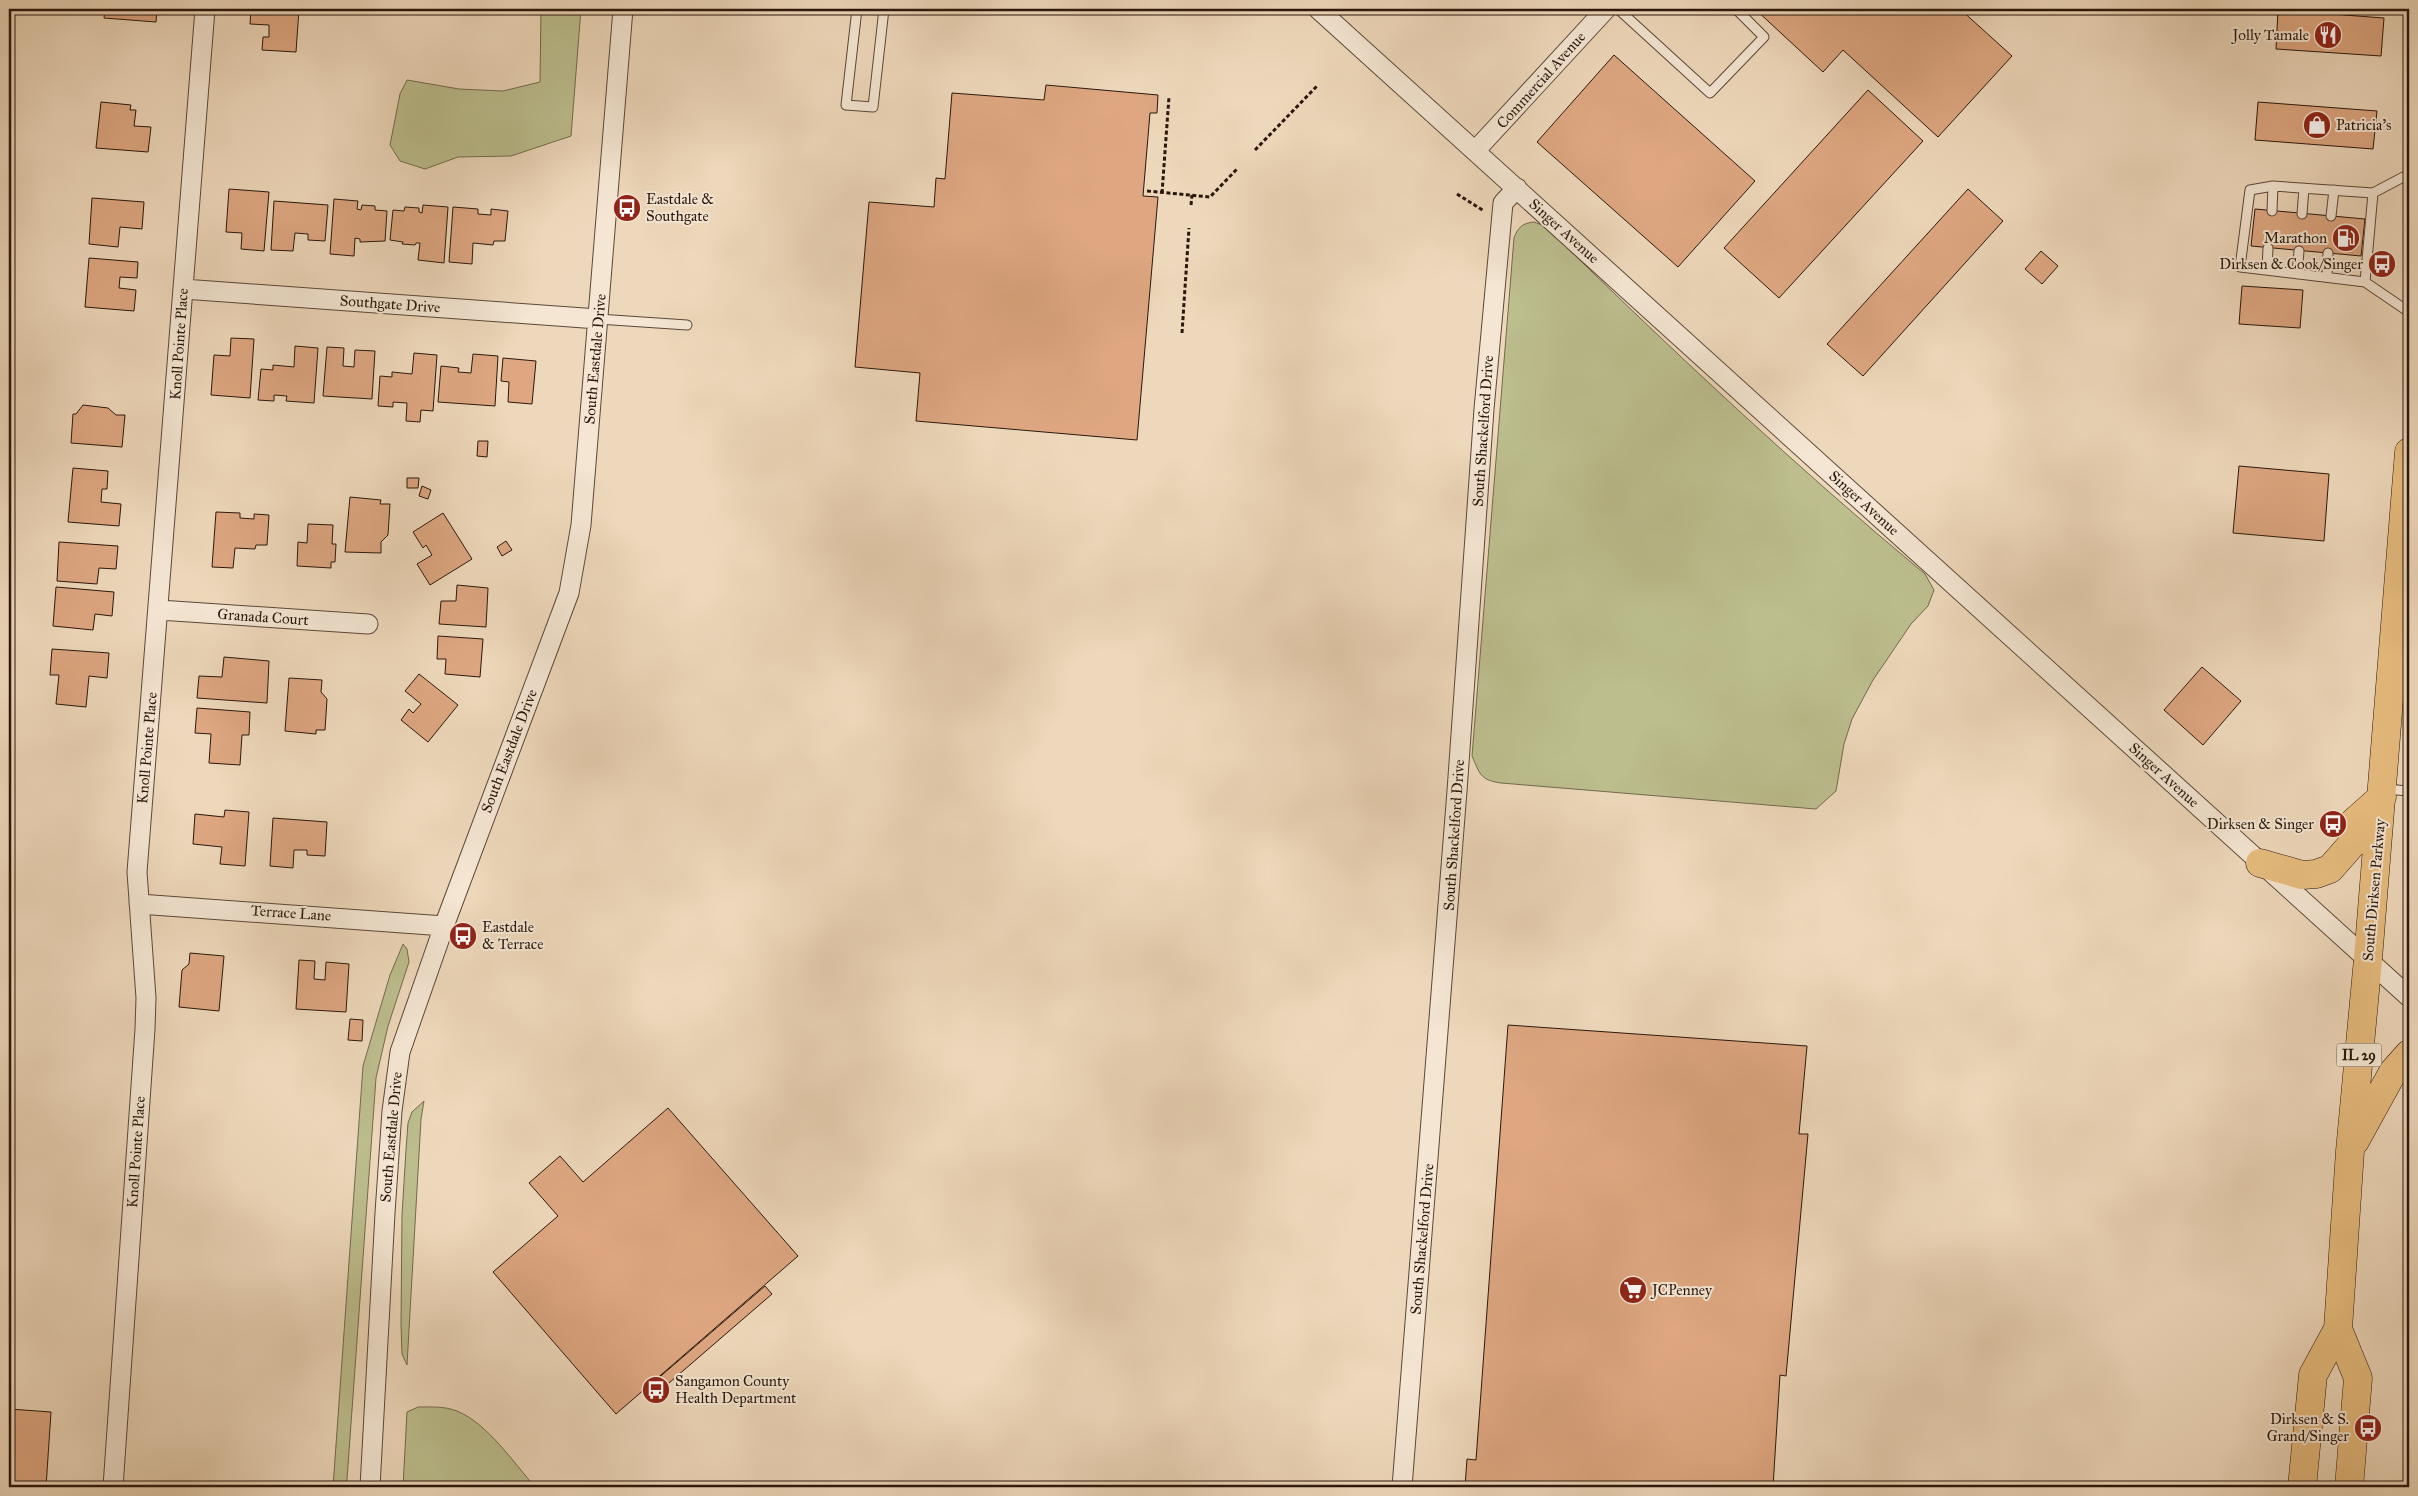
<svg xmlns="http://www.w3.org/2000/svg" width="2418" height="1496" font-family="'IM FELL Great Primer',serif">
  <style>
    .green { fill: #bcbe8e; stroke: #736a4d }
    .building { fill: #dea781; stroke: #2a170c }
    .lines { fill: none; stroke-linecap: round; stroke-linejoin: round }
    .service-casing { stroke: #5b4738; stroke-width: 11 }
    .minor-casing { stroke: #5b4738; stroke-width: 21 }
    .primary-casing { stroke: #2a170c; stroke-width: 29 }
    .path { stroke: #2a170c; stroke-width: 3; stroke-dasharray: 4 2.5; stroke-linecap: butt }
    .service { stroke: #f4e6d3; stroke-width: 9 }
    .minor { stroke: #f4e6d3; stroke-width: 19 }
    .primary { stroke: #e7bc7e; stroke-width: 28 }
    .labels { text-anchor: middle; dominant-baseline: central; stroke-width: 4; stroke-linejoin: round; paint-order: stroke }
    .shield { fill: #f4e6d3; stroke: #675548; stroke-width: 1 }
    .shield-label { font-size: 14px; font-weight: bold; fill: #2a170c }
    .poi-label { font-size: 15px; fill: #2a170c; stroke: #f4e6d3; text-anchor: end }
    .street-label { font-size: 15px; fill: #2a170c; stroke: #f4e6d3 }
  </style>
  <rect width="100%" height="100%" fill="#eed8bb"/>
  <filter id="stains"><feTurbulence type="fractalNoise" baseFrequency=".004" numOctaves="4"/><feColorMatrix values="0 0 0 0 .2 0 0 0 0 .09 0 0 0 0 .02 0 0 0 .5 -.17"/></filter>
  <radialGradient id="worn" r=".72"><stop offset=".6" stop-color="#630" stop-opacity="0"/><stop offset="1" stop-color="#630" stop-opacity=".3"/></radialGradient>
  <path class="green" d="M541 9H581L571 136 511 156 458 157 425 169 400 161 390 145 400 94 407 80 459 89 503 91 540 82Z
    M1534 222 1542 225 1554 235C1674 352 1796 467 1925 574L1934 590 1928 606 1911 624 1873 680 1852 719 1844 744 1836 791 1816 809 1501 783C1480 780 1480 774 1472 756L1514 238C1518 227 1523 223 1534 222Z
    M403 944 407 949 409 962 388 1026 376 1078 347 1479 345 1487H333L363 1066 390 975Z
    M424 1101 421 1119 407 1365 402 1354 401 1324 402 1215 406 1150 408 1123 412 1112Z
    M418 1407C431 1407 444 1406 457 1411 487 1423 514 1463 535 1487H403L407 1412Z"/>
  <path class="building" d="M105 9H157L156 22 104 18Z
    M251 9H299L296 52 262 50 263 37H269V25L250 24Z
    M1755 9H1960L2012 56 1938 137 1843 50 1823 72Z
    M2278 10 2384 18 2381 56 2276 49Z
    M1614 55 1755 181 1678 267 1537 142Z
    M1046 85 1158 95 1157 113H1150L1143 196 1158 197 1137 440 916 421 920 373 855 367 869 202 934 207 936 178 945 179 952 93 1044 100Z
    M1868 90 1923 141 1779 298 1724 248Z
    M101 102 131 105 130 110H136L134 126 151 127 148 152 96 148Z
    M2258 102 2377 111 2373 149 2255 140Z
    M229 189 269 192 264 251 241 249 242 233 226 232Z
    M1968 189 2003 221 1863 376 1827 344Z
    M92 198 144 202 142 229 120 227 118 247 89 244Z
    M334 199 358 201 357 209 361 210 362 205 375 206V210L387 211 385 241 360 242V239L355 238 354 256 330 254Z
    M274 201 328 205 325 241 308 240V234L295 233 293 251 271 250Z
    M423 205 448 207 444 263 418 260 420 243H416L415 245 402 244 403 242 390 240 393 210 404 211 405 207 419 208V212L422 213Z
    M453 207 478 209V214L491 215V209L508 211 505 241H494L493 245 473 243 472 264 449 262Z
    M2255 209 2365 219 2361 256 2251 246Z
    M2041 251 2058 266 2042 284 2025 269Z
    M89 258 138 262 137 278 120 277 119 288 136 290 134 311 85 307Z
    M2242 286 2303 290 2300 328 2239 324Z
    M231 338 254 339 250 398 211 395 214 355 230 356Z
    M295 346 318 348 314 403 286 401 287 396 274 395V401L258 400 261 369 273 370V365L294 367Z
    M327 347 344 348 343 366 354 367 355 350 375 351 372 399 323 396Z
    M414 353 437 355 433 411 421 410 420 422 406 421 407 403 393 402V407L378 406 380 376 392 377V372L412 374Z
    M473 354 498 356 495 406 438 402 441 366 459 368 458 372 471 373Z
    M503 358 536 361 532 404 508 402 509 382 501 381Z
    M83 405 108 408 116 415H125L122 447 71 443 73 414H76Z
    M478 441H488L487 457 477 456Z
    M2239 466 2329 474 2324 541 2233 533Z
    M73 468 108 471 107 489H102L101 502 121 504 119 526 68 522Z
    M407 478H419L418 488H407Z
    M422 486 431 490 428 499 419 496Z
    M350 497 381 500 380 504H390L388 535 381 542V553L345 552Z
    M216 512 240 513V518L254 519V514L269 515 267 545H256L255 549 235 548 233 568 212 567Z
    M443 513 472 559 430 585 417 564 432 555 426 545 423 548 413 532Z
    M308 524 333 525 332 544H336L335 562H331V568L297 566 298 542 307 543Z
    M506 541 512 550 502 556 497 547Z
    M59 542 118 546 116 569 99 568 97 584 57 581Z
    M457 585 488 588 486 627 439 624 441 601H456Z
    M56 587 114 592 112 616 95 614 93 630 53 626Z
    M438 636 483 639 480 677 445 674 446 659H437Z
    M52 649 109 653 107 678 89 676 86 707 56 704 59 675H50Z
    M224 657 269 661 267 703 197 698 199 676 222 677Z
    M2202 667 2241 701 2203 745 2164 710Z
    M419 674 458 705 428 742 401 720 409 709 413 713 421 704 405 691Z
    M289 678 322 680 321 692 327 699 325 730H316V734L285 731Z
    M197 708 250 712 249 735H242L240 765 209 763 211 734 195 733Z
    M225 810 249 812 245 866 220 864 222 847 193 844 195 814 224 817Z
    M273 818 327 822 325 856 307 855V850H294L293 868 270 866Z
    M190 953 224 956 219 1011 179 1007 182 970 189 964Z
    M299 960 315 961 314 979 325 980 326 962 349 964 346 1012 296 1009Z
    M350 1019 363 1020 362 1041 348 1040Z
    M1508 1025 1807 1046 1799 1134H1808L1786 1376 1780 1375 1773 1487H1465L1467 1459 1476 1460Z
    M668 1108 798 1256 616 1414 493 1272 558 1216 529 1183 560 1156 583 1182Z
    M765 1286 772 1294 662 1389 655 1381Z
    M9 1409 51 1412 46 1487H9Z"/>
  <g class="lines">
    <defs>
      <path id="service" d="M857 9 846 105 873 107 884 9
        M1618 9 1710 93 1764 37 1736 9
        M2409 174 2373 193 2273 186 2250 190 2240 267 2365 282 2409 312
        M2272 211 2273 186
        M2302 214 2304 188
        M2331 216 2334 190
        M2267 270 2268 248
        M2297 274 2299 251
        M2327 277 2328 253
        M2365 282 2373 193
        M598 319 687 325
        M2385 789 2409 791"/>
      <path id="minor" d="M1318 9 2409 997
        M1475 151 1606 9
        M183 289 598 319
        M159 610 368 624
        M139 904 444 926
        M113 1487 145 1029 146 998 137 872 205 9
        M370 1487 385 1213 392 1111 400 1052 444 926 569 593 581 525 623 9
        M1402 1487 1457 791 1484 409 1503 203 1517 188"/>
      <path id="primary" d="M2260 863 2302 875 2316 874 2330 869 2352 844 2354 822 2382 797
        M2355 1141 2393 1072 2409 1054
        M2338 1329 2358 1378 2349 1487
        M2302 1487 2313 1375 2338 1329 2350 1151 2368 959 2409 452"/>
    </defs>
    <use href="#service" class="service-casing"/>
    <use href="#minor" class="minor-casing"/>
    <use href="#primary" class="primary-casing"/>
    <path class="path" d="M1255 150 1317 86
      M1147 191 1210 197 1238 168
      M1162 193 1169 97
      M1457 194 1484 211
      M1191 205 1192 195
      M1182 333 1189 228"/>
    <use href="#service" class="service"/>
    <use href="#minor" class="minor"/>
    <use href="#primary" class="primary"/>
  </g>
  <defs>
    <symbol id="restaurant-disc" viewBox="-11 -11 22 22"><circle r="9.5" fill="#8f2418" stroke="#f4e6d3"/><path d="M-5-6h1v4h1v-4h1v4h1v-4h1v5L-1.5 .5V6h-2V.5L-5-1ZM5-6V6H3V1.5H1.5Q1.5-4 5-6Z" fill="#fff"/></symbol>
    <symbol id="shop-disc" viewBox="-11 -11 22 22"><circle r="9.5" fill="#8f2418" stroke="#f4e6d3"/><path d="M-5-2.5h2.3a2.7 3.5 0 0 1 5.4 0H5L5.5 6h-11ZM-1.5-2.5h3a1.5 2.3 0 0 0-3 0Z" fill="#fff"/></symbol>
    <symbol id="bus-disc" viewBox="-11 -11 22 22"><circle r="9.5" fill="#8f2418" stroke="#f4e6d3"/><path d="M-5-6H5V4H4V6H2V4H-2V6H-4V4H-5ZM-3.5-4V0h7V-4ZM-3.5 1.2v1.5H-2V1.2ZM2 1.2v1.5H3.5V1.2Z" fill="#fff"/></symbol>
    <symbol id="fuel-disc" viewBox="-11 -11 22 22"><circle r="9.5" fill="#8f2418" stroke="#f4e6d3"/><path d="M-5.5-6h7V0h2V4h1.3V-2.5L3-4.5l.8-.8L6-3V5H2.5V1h-1V6h-7ZM-4.2-4.7v3.2H.2V-4.7Z" fill="#fff"/></symbol>
    <symbol id="supermarket-disc" viewBox="-11 -11 22 22"><circle r="9.5" fill="#8f2418" stroke="#f4e6d3"/><path d="M-6-5.5h2.5l.6 2H6L4.5 2H-2.5L-4.4-4H-6ZM-1.5 3.2a1.3 1.3 0 1 0 .1 0ZM3 3.2a1.3 1.3 0 1 0 .1 0Z" fill="#fff"/></symbol>
  </defs>
  <g fill-rule="evenodd">
    <use href="#restaurant-disc" x="2312" y="19" width="32" height="32"/>
    <use href="#shop-disc" x="2301" y="109" width="32" height="32"/>
    <use href="#bus-disc" x="611" y="192" width="32" height="32"/>
    <use href="#fuel-disc" x="2330" y="222" width="32" height="32"/>
    <use href="#bus-disc" x="2366" y="248" width="32" height="32"/>
    <use href="#bus-disc" x="2317" y="808" width="32" height="32"/>
    <use href="#bus-disc" x="447" y="920" width="32" height="32"/>
    <use href="#supermarket-disc" x="1617" y="1274" width="32" height="32"/>
    <use href="#bus-disc" x="640" y="1374" width="32" height="32"/>
    <use href="#bus-disc" x="2352" y="1412" width="32" height="32"/>
  </g>
  <g class="labels">
    <rect class="shield" x="2336.5" y="1043.5" width="45" height="23" rx="4"/>
    <g class="shield-label">
      <text x="2359" y="1055">IL 29</text>
    </g>
    <g class="poi-label">
      <text x="2309" y="35">Jolly Tamale</text>
      <text x="2336" y="125" text-anchor="start">Patricia's</text>
      <text x="646" y="199" text-anchor="start">Eastdale &amp;<tspan x="646" dy="17">Southgate</tspan></text>
      <text x="2327" y="238">Marathon</text>
      <text x="2363" y="264">Dirksen &amp; Cook/Singer</text>
      <text x="2314" y="824">Dirksen &amp; Singer</text>
      <text x="482" y="927" text-anchor="start">Eastdale<tspan x="482" dy="17">&amp; Terrace</tspan></text>
      <text x="1652" y="1290" text-anchor="start">JCPenney</text>
      <text x="675" y="1381" text-anchor="start">Sangamon County<tspan x="675" dy="17">Health Department</tspan></text>
      <text x="2349" y="1419">Dirksen &amp; S.<tspan x="2349" dy="17">Grand/Singer</tspan></text>
    </g>
    <g class="street-label">
      <text transform="translate(1541 80) rotate(-48)">Commercial Avenue</text>
      <text transform="translate(1564 231) rotate(42)">Singer Avenue</text>
      <text transform="translate(390 304) rotate(4)">Southgate Drive</text>
      <text transform="translate(179 344) rotate(-86)">Knoll Pointe Place</text>
      <text transform="translate(595 359) rotate(-85)">South Eastdale Drive</text>
      <text transform="translate(1483 431) rotate(-86)">South Shackelford Drive</text>
      <text transform="translate(1864 503) rotate(42)">Singer Avenue</text>
      <text transform="translate(263 617) rotate(4)">Granada Court</text>
      <text transform="translate(147 748) rotate(-85)">Knoll Pointe Place</text>
      <text transform="translate(509 751) rotate(-69)">South Eastdale Drive</text>
      <text transform="translate(2164 775) rotate(42)">Singer Avenue</text>
      <text transform="translate(1454 835) rotate(-86)">South Shackelford Drive</text>
      <text transform="translate(2374 890) rotate(-85)">South Dirksen Parkway</text>
      <text transform="translate(291 913) rotate(4)">Terrace Lane</text>
      <text transform="translate(391 1137) rotate(-85)">South Eastdale Drive</text>
      <text transform="translate(136 1152) rotate(-86)">Knoll Pointe Place</text>
      <text transform="translate(1422 1239) rotate(-85)">South Shackelford Drive</text>
    </g>
  </g>
  <rect width="2418" height="1496" fill="none" stroke="#eed8bb" stroke-width="30"/>
  <rect x="10" y="10" width="2398" height="1476" fill="none" stroke="#2a170c" stroke-width="2.5"/>
  <rect x="15" y="15" width="2388" height="1466" fill="none" stroke="#2a170c"/>
  <rect width="100%" height="100%" filter="url(#stains)"/>
  <rect width="100%" height="100%" fill="url(#worn)"/>
</svg>
